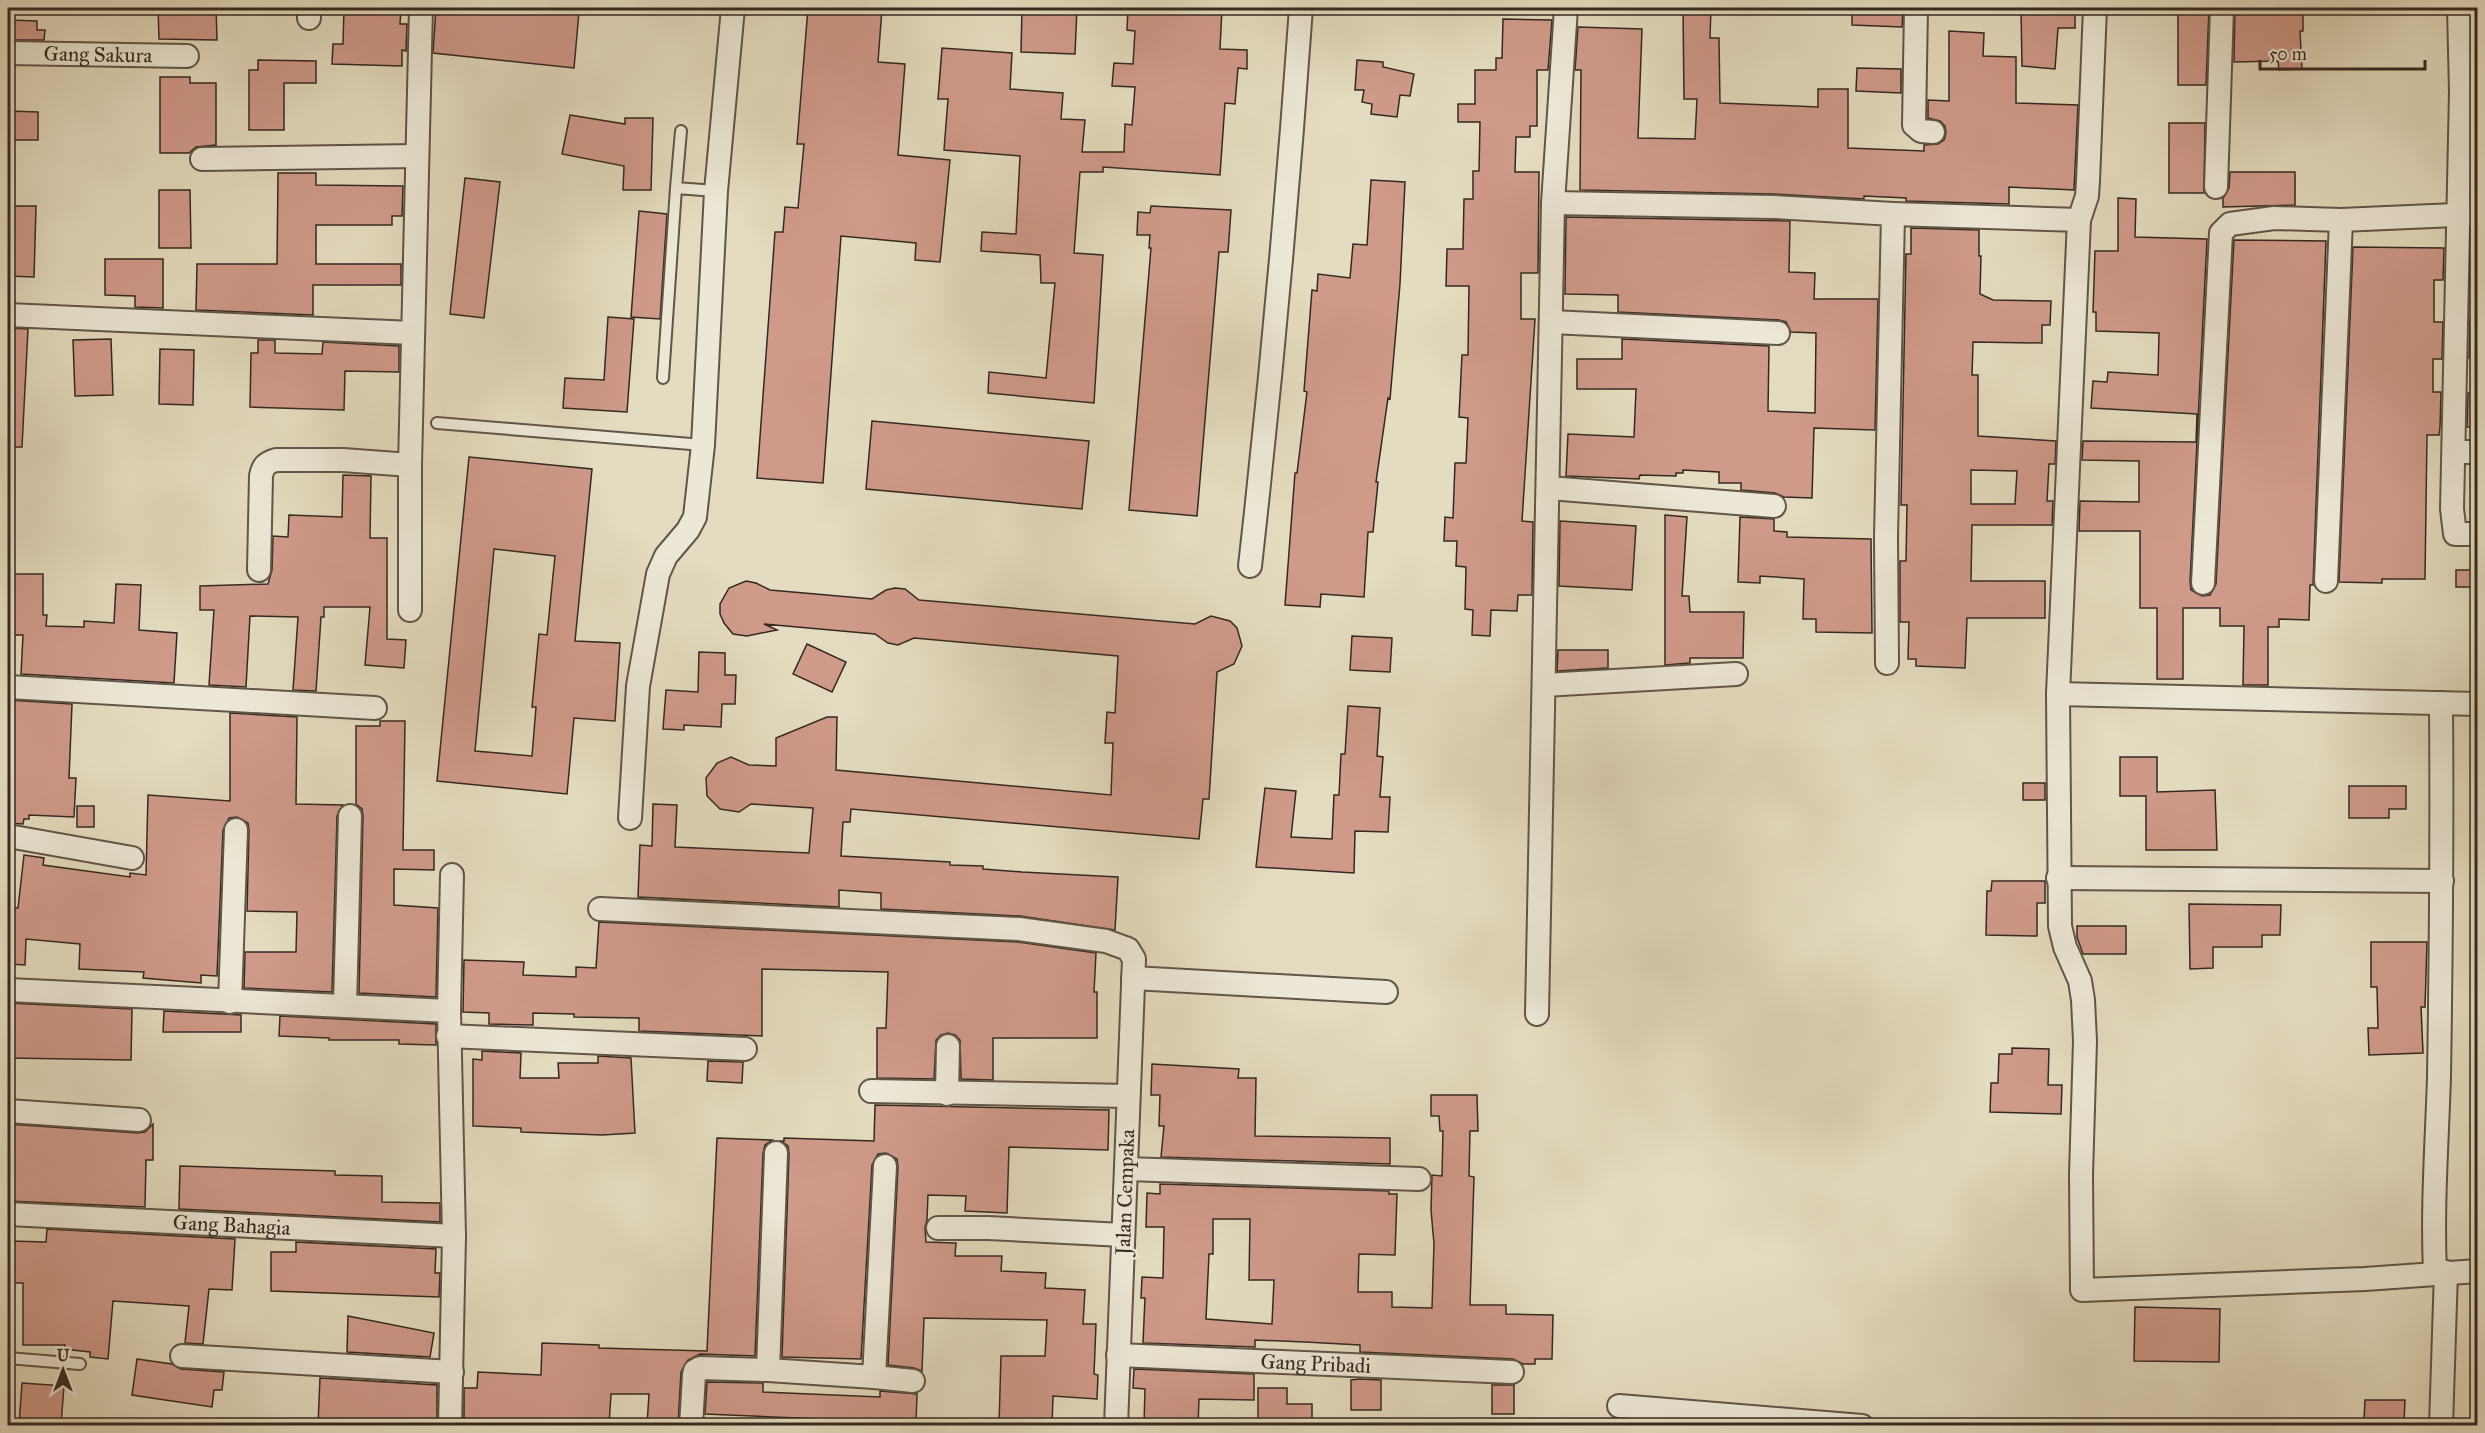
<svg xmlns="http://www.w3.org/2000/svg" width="2485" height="1433" font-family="'IM FELL Great Primer',serif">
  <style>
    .building { fill: #d09a8b; stroke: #342920; stroke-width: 1.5; fill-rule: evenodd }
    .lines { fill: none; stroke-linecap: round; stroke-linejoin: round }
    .lane-casing { stroke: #605648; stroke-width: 14 }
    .street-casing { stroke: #605648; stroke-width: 26 }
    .lane { stroke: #ede8d6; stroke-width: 10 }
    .street { stroke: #ede8d6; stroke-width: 22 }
    .labels { text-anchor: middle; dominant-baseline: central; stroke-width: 5; stroke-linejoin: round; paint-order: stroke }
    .street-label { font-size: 21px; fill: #342920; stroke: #ede8d6 }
  </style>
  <rect width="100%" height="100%" fill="#e4dcc0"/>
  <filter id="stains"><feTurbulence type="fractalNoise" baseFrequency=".00333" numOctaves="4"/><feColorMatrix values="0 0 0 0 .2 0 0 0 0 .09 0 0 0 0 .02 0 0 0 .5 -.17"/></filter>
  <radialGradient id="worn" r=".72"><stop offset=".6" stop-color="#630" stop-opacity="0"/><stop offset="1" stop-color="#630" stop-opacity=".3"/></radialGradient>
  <path class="building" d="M158 8H216L217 40 159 39Z
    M344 8 401 10 400 24H407L406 51 402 50V66L332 64 333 44H343Z
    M436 8H540L579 12 574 68 433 53Z
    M808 8H882L878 62 905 64 898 155 950 160 940 262 915 260 916 243 841 236 823 483 757 478 775 232H783L785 207 798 208 804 144H797Z
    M1022 8H1077L1075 54 1021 52Z
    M1128 8H1222L1220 49 1247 50V69L1238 68 1235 104 1225 103 1220 175 1103 167V172H1080L1074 253 1103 255 1094 403 988 393 989 372 1046 378 1055 283H1041L1040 255 981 251 982 232 1016 234 1020 156 944 150 948 99H938L942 48 1012 53 1010 89 1063 93 1061 119 1085 120 1082 152H1124L1125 124 1132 125 1135 87 1112 86 1114 63 1133 64 1135 31 1127 30Z
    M1683 8H1711L1710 38H1719L1720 103 1818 107V89H1848V148L1924 151V145L1938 144 1944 140 1946 133 1945 126 1940 121 1928 118V100L1949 101V31L1984 33 1983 56 2016 57V103L2078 105 2074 190 2009 187V204L1906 201V198L1864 196V199L1774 194 1580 190 1581 70H1575L1578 27 1642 29 1638 138 1695 139 1697 99H1684Z
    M1852 8H1903L1902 27 1852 25Z
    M2021 8H2075V28H2058L2055 69 2022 66Z
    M2178 8H2209L2206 85H2178Z
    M2235 8H2303V31H2300L2302 69 2279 70 2278 61 2234 62Z
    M1503 19 1552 20 1548 70H1537V126H1530V137H1516L1515 172H1539L1538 273H1521V319H1535L1522 521 1533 522 1532 595H1518L1517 611 1491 610 1490 636 1472 635 1473 610 1465 609 1466 567 1456 566 1457 541H1444L1445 517 1453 518 1455 463H1466L1468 418 1459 417 1462 355H1468L1469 286H1446L1447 249H1463L1464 199H1473V171H1479L1480 122H1458V104H1475V70H1496V58H1502Z
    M8 20 37 21V30H45L44 40H8Z
    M258 60 316 61V83H284V130H249V70H258Z
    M1357 60 1383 62V67L1414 74 1410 96 1400 95 1397 117 1371 114 1372 104 1362 102 1364 90H1355Z
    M1857 68 1901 69V93L1856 91Z
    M160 77H190V83H216V145L196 147 189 153H160Z
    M8 111 38 112V140H8Z
    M570 115 625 124V118H653L651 190H623L624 166 562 154Z
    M2169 123H2205L2204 193H2169Z
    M2230 172H2295V205L2223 207V198L2229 188Z
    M278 173H316V185L403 186 402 216H392V225H316V264H401V285H313V315L196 310 197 264H277Z
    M465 178 500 182 484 318 450 314Z
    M1371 180 1405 182 1400 284 1390 399 1388 398 1376 482H1378L1373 532H1368L1364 597 1321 594 1320 607 1285 605 1295 473H1297L1307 392 1304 391 1312 290 1317 291 1318 274 1350 278 1353 244 1367 245Z
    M2472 187H2478V201H2472Z
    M159 190H190L191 248H159Z
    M2118 198 2136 199 2135 237 2207 239 2190 582 2191 590 2202 596 2210 595 2216 584 2234 240 2326 241 2313 585H2310L2309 620 2279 619V627H2268V685H2243L2244 626H2220V608H2183V679H2157V608H2140V531H2079L2080 501 2139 502V461L2082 460 2083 441 2196 442 2197 414 2091 408 2093 381 2107 382 2108 372 2158 375 2159 333 2096 331V312H2093L2095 251H2118Z
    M14 206H36L34 277 8 276V216L14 217Z
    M1151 206 1231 210 1228 252H1219L1197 516 1129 510 1151 248H1149L1150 235H1137L1138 212 1150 213Z
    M639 211 667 214 660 319 631 317Z
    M1566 217 1790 221 1789 272 1815 273 1814 299H1878L1875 430 1814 428 1812 498 1784 497 1775 493 1741 490V483H1719V472L1683 470V473H1676V476L1640 475 1639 479 1566 476 1568 434 1634 437 1636 389H1577V359H1622V339L1769 346 1768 411 1815 413 1816 333 1791 332 1786 322 1779 320 1618 312V295L1565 294Z
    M1911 228 1979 230V256H1981L1980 294 1993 300 2051 301 2050 325H2042V343L1973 342 1972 375H1978V436L2056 441 2055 464H2049L2047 501H2053L2052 525H1972L1971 581H2045V618H1967L1965 668 1916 666V659H1908L1909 622H1900V561H1906L1907 505H1901L1906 254H1911ZM1971 470 2017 471 2015 504H1971Z
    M2353 247 2444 248 2443 280H2434V322H2443L2442 359H2433V392H2441L2440 427 2439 435H2427L2425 579H2382V583L2339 582Z
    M2471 248H2478V280H2470Z
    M105 259H163V308L135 307V296L105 295Z
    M608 317 634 319 627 412 563 408 565 378 604 380Z
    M2478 321V357L2469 358 2470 322Z
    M8 328 28 329 22 447H8Z
    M111 339 113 395 75 396 73 340Z
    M258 340H275V353L322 354 323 342 399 346V372L345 371 344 410 250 407 251 353H258Z
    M160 349 194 350 193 405 159 404Z
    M2468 393H2478V427H2467Z
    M872 421 1089 441 1082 509 866 489Z
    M469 457 592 469 575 641 620 643 615 721 574 718 567 794 437 781ZM494 549 555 556 547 635 539 634 532 707H536L532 756 475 751Z
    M343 475 371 476 370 538H387V639L406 640 404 668 365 665 370 607H324V617H321L316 691 293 690 298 617 250 616 246 687 209 685 214 610H200V586L268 584 272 570 273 536 288 537 289 515 342 517Z
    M1665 515 1687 517 1682 596H1689L1690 612H1744L1743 658H1690V663L1665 665Z
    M1740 517 1774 519V531L1787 532V537L1871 539 1872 633 1816 632V619H1803L1804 579 1760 576V583L1738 582Z
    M1560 521 1636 526 1632 590 1559 586Z
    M2456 570H2478V587H2456Z
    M8 574H43V615H47L46 626 84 627V621L114 623 116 584 141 585 139 630 177 633 174 683 21 674 23 635H8Z
    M746 581 756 583 770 590 872 599 886 590 895 588 905 589 919 600 1195 624 1211 616 1230 621 1237 628 1242 646 1234 664 1217 672 1209 799H1203L1199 839 851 809 850 822H843L841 856 950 862V865L983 866V869L1022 872 1118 877 1115 930 1020 916 881 909V893L839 890V907L638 897 640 845 652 846 653 804 677 805 675 847 809 853 813 808 751 804 739 812 720 809 707 796 706 778 717 763 731 757 749 765 776 766V738L827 717H837L836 770 1111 795 1113 743H1105L1107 712 1115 713 1118 656 914 638 898 645 888 643 875 634 764 624 777 630 747 636 733 634 724 623 720 614V604L729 588Z
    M1352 636 1392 638 1390 672 1350 670Z
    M807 644 846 662 832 692 793 674Z
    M1558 650H1608V668L1557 671Z
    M699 652 725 653V675H736L735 704H722L721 727 684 725V730L663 729 666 690 698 692Z
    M8 700 72 704 69 778H76L74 817 29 815V819H24L23 824 8 823Z
    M1348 706 1380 708 1377 756 1383 757 1380 797H1390L1388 832 1355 831 1354 873 1256 867 1265 788 1296 791 1291 837 1332 839 1334 795H1339L1341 754H1345Z
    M230 713 297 717 296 804 343 805 337 816 332 992 244 988 245 952H296L297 912 247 911 249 830 248 823 237 817 229 818 223 830 217 976 201 975V983L143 978 144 972 79 969 80 944 26 939 25 965 8 964V907L18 908 24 855 44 858 43 865 130 877V873L146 875 148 795 230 801Z
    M380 721H405L403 850H434V870L394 869V905L438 908 436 997 359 993 363 816 362 809 356 804V726H380Z
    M2120 757H2157V792L2215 790 2217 850H2146V796H2120Z
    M2023 783H2045V800H2023Z
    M2349 786H2406V809H2389V818H2349Z
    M77 806H94V827H77Z
    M1992 881H2045V903H2037V936L1986 935 1987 891H1991Z
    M2189 904 2281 905 2280 935H2262V947H2213V968L2190 969Z
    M599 922 1018 942 1096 953 1094 992H1097V1038H993V1080L961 1079 960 1040 955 1035 948 1033 941 1035 936 1040 934 1079 877 1078V1028H886L888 972 762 969V1036L639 1031V1018L574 1017V1014L533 1013V1025L489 1024V1013L463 1012 464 960 524 962 523 975 576 977V967L596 968Z
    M2077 926H2126V954H2083L2077 937Z
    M2371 942H2427L2425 1007H2421L2423 1053 2369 1055 2368 1028H2378L2377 987H2371Z
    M8 1003 132 1009 131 1060 8 1058Z
    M164 1011 241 1015V1032H163Z
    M280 1016 436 1024V1045L399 1044V1040H329V1038L279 1036Z
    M2012 1048 2049 1049 2048 1085H2062L2061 1114 1990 1112 1991 1083H1998L1999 1054H2012Z
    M482 1051 521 1053 520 1078H559L558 1063H598V1056L631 1058 635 1133 602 1135 521 1132V1128L473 1126V1059L482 1060Z
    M708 1061 743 1062 742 1083 707 1081Z
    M1152 1064 1239 1069 1238 1078H1256L1255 1136 1390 1138V1164L1161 1157 1164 1126H1159L1160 1095H1151Z
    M1431 1095H1477L1478 1131H1470L1469 1176 1474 1177 1470 1305H1506V1314L1553 1315 1552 1359H1535V1364H1523L1513 1359 1360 1352V1345L1305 1342 1255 1340V1347L1143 1343 1145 1298H1141L1142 1277 1163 1278 1164 1227H1146L1147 1193 1160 1194V1184L1389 1191V1194H1397L1395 1255 1359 1254 1358 1292H1392V1307L1432 1308 1434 1244 1431 1210 1432 1175 1442 1176 1443 1131H1440L1439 1116H1431ZM1213 1219H1250L1249 1280H1274L1272 1324 1206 1319 1209 1254H1213Z
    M875 1105 1109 1110 1108 1150 1009 1147 1007 1213 965 1211 966 1196 928 1195 927 1220 925 1227 926 1242 956 1243 955 1256H1002L1001 1271 1046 1273 1045 1288 1085 1290 1083 1324H1096L1094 1374 1098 1375 1097 1399 1053 1396 1052 1425H999L1001 1356H1045L1047 1320 924 1318 922 1371 914 1368 888 1365 898 1167 897 1159 886 1153 878 1154 872 1165 861 1359 782 1357 789 1154 788 1146 781 1141H784V1138L874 1141Z
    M8 1124 138 1133 145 1132 153 1124V1160H146L145 1207 8 1201Z
    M717 1138 772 1140 765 1145 763 1153 755 1356 700 1354 688 1360 681 1372 678 1425H647L649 1394H611L609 1425H464V1388H477L478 1372 541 1375 542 1343 599 1345V1348L707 1351Z
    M180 1166 335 1171V1175L382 1176V1202L440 1203V1222L179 1209Z
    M47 1229 235 1239 232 1290 209 1289 203 1344 185 1343 189 1306 113 1301 108 1359 90 1357V1352L64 1349 65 1345H23V1283H10L11 1241 46 1242Z
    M296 1242 436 1249 435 1273H440L439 1297 271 1291V1252H296Z
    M2135 1307 2220 1309 2219 1362 2134 1361Z
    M348 1316 434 1333 430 1357 347 1352Z
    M137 1359 172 1364 181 1369 224 1372 222 1390H214L212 1407 132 1395Z
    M1134 1369 1254 1374V1400L1199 1399 1198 1425H1144L1145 1389 1133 1388Z
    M320 1378 437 1385V1425H318Z
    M1359 1379 1381 1380V1410H1351V1380Z
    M707 1382 763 1383V1392L880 1397V1391L917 1394 916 1423 705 1414Z
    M22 1383 64 1386 61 1425H19Z
    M1492 1385H1514V1414H1492Z
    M1258 1388H1287V1404H1312V1425H1258Z
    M2365 1400H2405L2404 1423 2364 1421Z"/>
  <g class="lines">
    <defs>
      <path id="lane" d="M681 131 676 188 716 191
        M663 378 676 188
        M437 423 703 445
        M8 1358 80 1364"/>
      <g id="street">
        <path d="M309 8V18"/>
        <path d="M1916 8 1914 125 1921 131 1933 132"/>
        <path d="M2095 8 2088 181 2087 196 2079 220 2058 694 2060 926 2065 947 2080 981 2083 1000 2085 1041 2081 1175 2082 1290 2365 1279 2478 1271"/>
        <path d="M2459 8 2461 92 2452 509 2455 534H2478"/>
        <path id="s1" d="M8 53 187 56"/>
        <path d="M202 159 417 156"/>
        <path d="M2216 187 2222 8"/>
        <path d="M1553 203 1774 207 1893 214 1886 537 1887 663"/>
        <path d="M1893 214 2079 220"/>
        <path d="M8 315 413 333"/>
        <path d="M1552 322 1778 333"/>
        <path d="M2455 452H2478"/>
        <path d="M1549 488 1774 506"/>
        <path d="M1250 566C1271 380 1288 194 1301 8"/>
        <path d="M259 570 261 476C263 466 266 463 276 460H343L410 465 421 8"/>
        <path d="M2326 581 2341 220"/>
        <path d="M2203 583 2221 233 2230 224 2274 218 2341 220 2478 214"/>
        <path d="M410 610V465"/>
        <path d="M1544 685 1736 674"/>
        <path d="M8 687 375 708"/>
        <path d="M2058 694 2478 704"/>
        <path d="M630 818 638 686 658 574 666 556 688 530 695 517 703 445 716 191 733 8"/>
        <path d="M8 836 132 858"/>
        <path d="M2058 878 2442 881"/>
        <path d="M600 909 1019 929 1106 941 1128 949 1134 959 1116 1426"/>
        <path d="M1133 978 1386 992"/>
        <path d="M8 990 449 1011 454 1236 450 1426"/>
        <path d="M230 1002 236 830"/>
        <path d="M345 1006 350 816"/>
        <path d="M449 1011 452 875"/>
        <path d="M1537 1014 1553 203 1566 8"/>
        <path d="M448 1036 745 1049"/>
        <path d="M871 1091 1128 1096"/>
        <path d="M947 1094 948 1046"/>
        <path d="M8 1111 139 1120"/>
        <path d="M1127 1169 1419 1179"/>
        <path id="s2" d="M8 1214 454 1236"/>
        <path d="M938 1228H988L1123 1235"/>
        <path d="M2435 1272C2432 1207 2437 1142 2439 1077 2441 952 2442 828 2441 703"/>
        <path id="s3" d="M1118 1355 1512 1372"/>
        <path d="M182 1356 452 1372"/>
        <path d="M768 1370 776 1153"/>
        <path d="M874 1377 913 1381"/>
        <path d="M1619 1406 1862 1426"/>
        <path d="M691 1426 694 1375 695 1371 700 1368 768 1370 874 1377 885 1166"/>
        <path d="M2441 1426 2446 1272"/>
      </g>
    </defs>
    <use href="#lane" class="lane-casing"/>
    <use href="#street" class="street-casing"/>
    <use href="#lane" class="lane"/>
    <use href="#street" class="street"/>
  </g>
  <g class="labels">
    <g class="street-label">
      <text stroke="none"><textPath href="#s1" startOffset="90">Gang Sakura</textPath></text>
      <text transform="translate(1125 1192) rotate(-88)">Jalan Cempaka</text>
      <text stroke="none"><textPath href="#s2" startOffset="224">Gang Bahagia</textPath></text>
      <text stroke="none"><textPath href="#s3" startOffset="198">Gang Pribadi</textPath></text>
    </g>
  </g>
  <rect width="2485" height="1433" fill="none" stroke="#e4dcc0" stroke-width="30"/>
  <rect x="9" y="9" width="2467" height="1415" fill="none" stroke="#342920" stroke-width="3"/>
  <rect x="15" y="15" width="2455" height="1403" fill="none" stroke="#342920" stroke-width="1.5"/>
  <g transform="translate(63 1370)" stroke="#ede8d6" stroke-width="4.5" paint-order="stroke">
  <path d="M0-4.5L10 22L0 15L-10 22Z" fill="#342920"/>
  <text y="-9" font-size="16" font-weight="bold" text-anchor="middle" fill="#342920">U</text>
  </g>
  <path d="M2260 60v9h165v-9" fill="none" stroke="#342920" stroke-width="3"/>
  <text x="2269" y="60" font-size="18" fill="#342920" stroke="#ede8d6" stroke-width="4.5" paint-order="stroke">50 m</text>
  <rect width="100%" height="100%" filter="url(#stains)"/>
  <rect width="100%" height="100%" fill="url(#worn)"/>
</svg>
